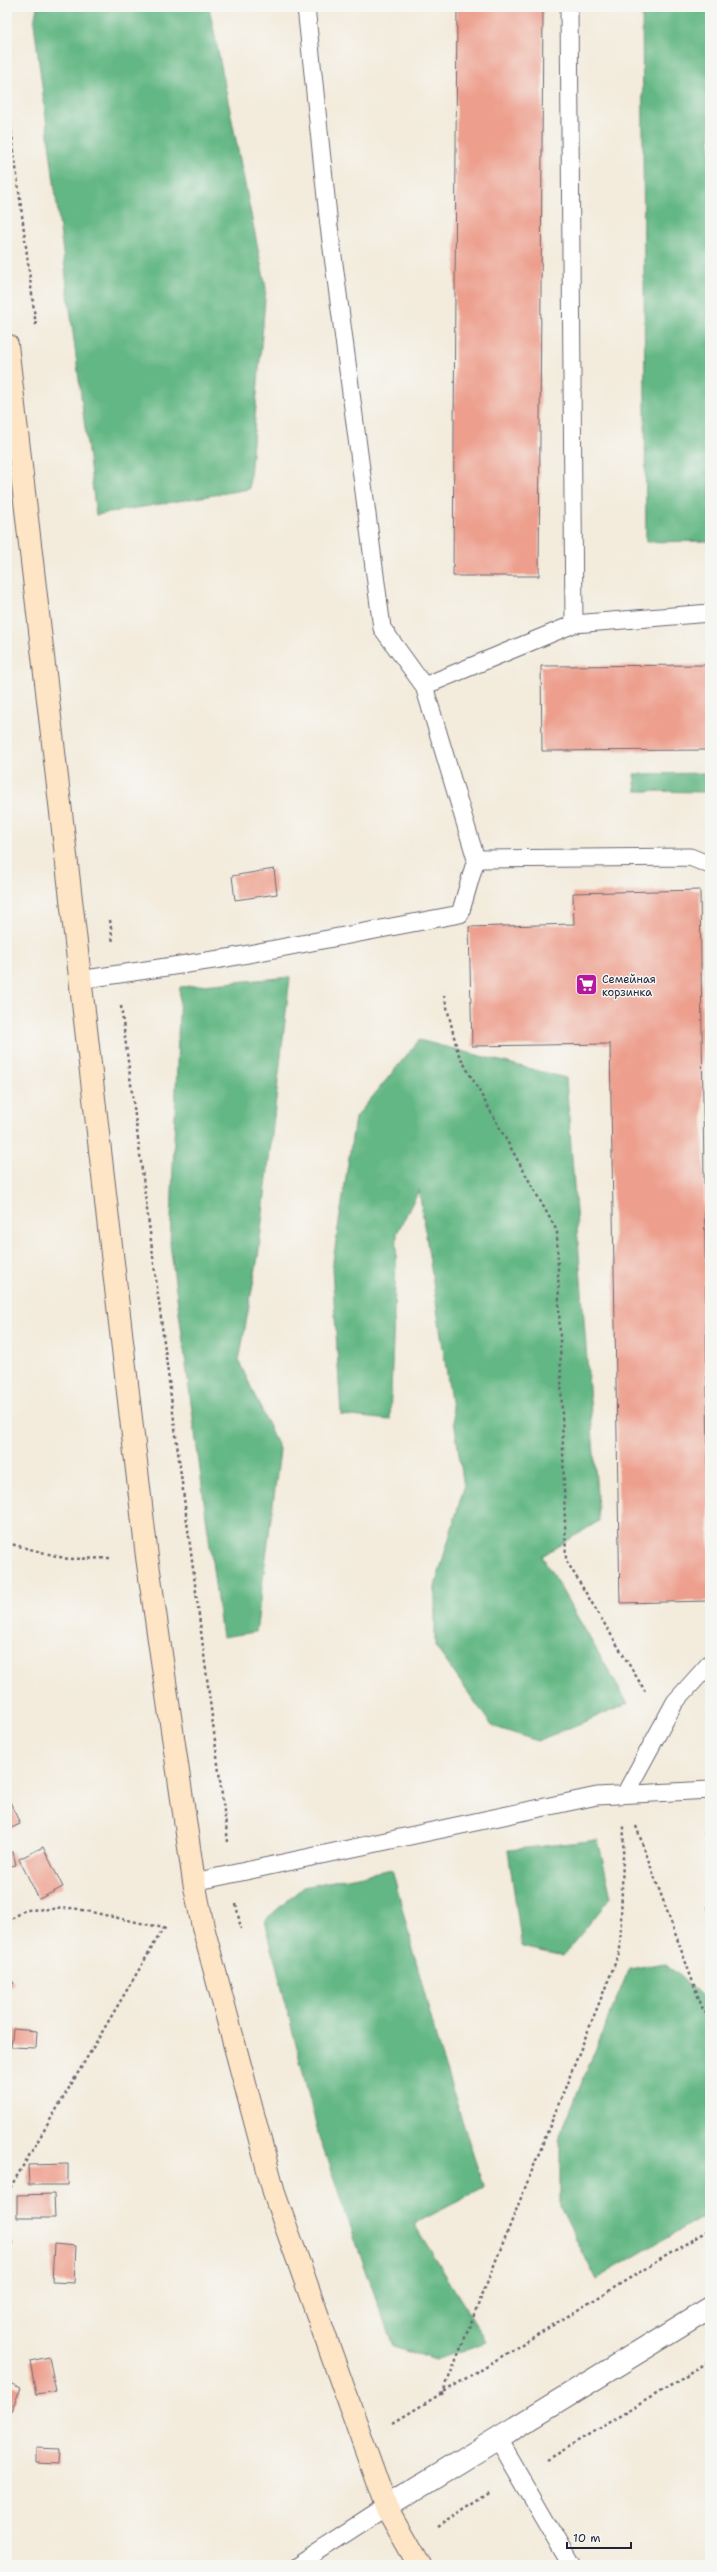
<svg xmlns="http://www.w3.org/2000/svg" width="717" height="2572" font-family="'Shantell Sans',sans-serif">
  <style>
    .forest { fill: #64b784; stroke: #436c60 }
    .building { fill: #ed9e8c }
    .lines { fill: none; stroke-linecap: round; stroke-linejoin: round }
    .lane-casing { stroke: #6b6873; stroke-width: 19 }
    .street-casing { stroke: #6b6873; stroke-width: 24 }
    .secondary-casing { stroke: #6b6873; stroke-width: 24 }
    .path { stroke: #6b6873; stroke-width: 2.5; stroke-dasharray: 3 3; stroke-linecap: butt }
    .lane { stroke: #fff; stroke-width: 17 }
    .street { stroke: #fff; stroke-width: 22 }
    .secondary { stroke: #fde5c5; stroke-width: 22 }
    .labels { text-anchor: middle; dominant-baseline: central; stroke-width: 3; stroke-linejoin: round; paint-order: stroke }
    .poi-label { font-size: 11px; fill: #22223b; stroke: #f6f6f2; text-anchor: start }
  </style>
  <rect width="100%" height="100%" fill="#f6f6f2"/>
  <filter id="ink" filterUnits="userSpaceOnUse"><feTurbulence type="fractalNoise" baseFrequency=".025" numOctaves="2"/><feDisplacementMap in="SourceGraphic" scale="8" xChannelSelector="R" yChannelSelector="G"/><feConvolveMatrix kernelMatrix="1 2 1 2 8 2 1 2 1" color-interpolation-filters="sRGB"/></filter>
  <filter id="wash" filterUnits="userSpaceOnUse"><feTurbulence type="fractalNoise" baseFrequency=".012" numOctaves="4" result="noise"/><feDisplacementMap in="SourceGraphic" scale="16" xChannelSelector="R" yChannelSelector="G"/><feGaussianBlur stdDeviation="0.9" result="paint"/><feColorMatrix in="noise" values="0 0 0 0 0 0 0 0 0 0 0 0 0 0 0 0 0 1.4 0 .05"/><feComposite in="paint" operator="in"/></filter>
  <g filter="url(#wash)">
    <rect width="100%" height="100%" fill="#f3ebdb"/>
    <path class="forest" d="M37 7H209L266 288 249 489 96 515 34 23Z
      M642 7H710V541L646 542Z
      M710 773V820L706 792 636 791 634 774Z
      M290 977 258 1257 239 1361 280 1451 256 1632 222 1637 170 1244 180 987Z
      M419 1040 566 1078 599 1521 542 1556 628 1704 537 1741 492 1726 435 1646V1586L464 1487 419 1190 397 1233 390 1420 341 1415 332 1268 355 1118Z
      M598 1840 611 1897 563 1956 522 1947 508 1850Z
      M392 1869 439 2049 484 2188 414 2224 487 2342 436 2360 393 2347 319 2137 265 1920 303 1887Z
      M665 1963 710 2003V2212L596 2279 560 2207V2135L629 1969Z"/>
    <g id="blocks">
      <path class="building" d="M457 7H543L539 576H453Z
        M710 665V750L542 751 541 666Z
        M274 869 277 894 235 900 232 876Z
        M700 890 710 1601 620 1603 610 1044 472 1046 469 927 574 924 573 893Z
        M7 1795 20 1824 7 1830Z
        M710 1827V1909L708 1910 704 1828Z
        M43 1847 63 1887 39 1899 19 1859Z
        M13 1852 16 1865 7 1867V1853Z
        M7 1975 14 1983 7 1989Z
        M13 2029 37 2031 36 2048 11 2047Z
        M68 2164V2185H29L28 2165Z
        M54 2194 55 2218H17V2195Z
        M7 2229 13 2244 7 2247Z
        M54 2244 76 2246 74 2283 52 2282Z
        M49 2357 56 2391 36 2394 30 2361Z
        M7 2382 21 2388 11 2411 7 2409Z
        M36 2448 60 2449 59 2464 36 2463Z"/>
    </g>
  </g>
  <g filter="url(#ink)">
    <use href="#blocks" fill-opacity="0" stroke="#6b6873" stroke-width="1"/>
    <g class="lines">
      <defs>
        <path id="lane" d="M569 7 574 624
          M424 686 574 624 710 613
          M476 859 690 857 710 865
          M79 980 227 958 460 914 476 859 424 686 382 628 329 226 306 7
          M625 1794 675 1702 710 1663
          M194 1882 597 1796 710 1790
          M498 2439 571 2565
          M297 2565 386 2507"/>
        <path id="street" d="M386 2507 710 2308"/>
        <path id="secondary" d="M7 345 147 1557 194 1882 203 1927 275 2196 386 2507 419 2565"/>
      </defs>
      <use href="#lane" class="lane-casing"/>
      <use href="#street" class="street-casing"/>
      <use href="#secondary" class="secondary-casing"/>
      <path class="path" d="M7 96 36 326
        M110 920 113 943
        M444 995 458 1053 557 1231 566 1560 645 1691
        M121 1006 228 1842
        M7 1543 68 1559 112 1558
        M636 1826 702 2007 710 2019
        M236 1904 241 1929
        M7 1922 25 1910 73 1908 168 1929
        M7 2193 163 1929
        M442 2395 620 1951 624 1826
        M393 2423 710 2229
        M546 2460 710 2362
        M437 2527 492 2492"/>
      <use href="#lane" class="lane"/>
      <use href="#street" class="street"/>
      <use href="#secondary" class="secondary"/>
    </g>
  </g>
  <defs>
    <symbol id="supermarket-square" viewBox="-11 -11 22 22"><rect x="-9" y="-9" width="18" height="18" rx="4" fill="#b5179e" stroke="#f6f6f2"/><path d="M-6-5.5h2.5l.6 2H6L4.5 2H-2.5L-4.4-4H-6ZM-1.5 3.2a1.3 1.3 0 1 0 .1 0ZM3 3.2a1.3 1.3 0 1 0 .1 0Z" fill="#fff"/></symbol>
  </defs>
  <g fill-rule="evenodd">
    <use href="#supermarket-square" x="574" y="972" width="25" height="25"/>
  </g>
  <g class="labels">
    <g class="poi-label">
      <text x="602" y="979">Семейная<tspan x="602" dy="13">корзинка</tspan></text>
    </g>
  </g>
  <rect width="717" height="2572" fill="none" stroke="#f6f6f2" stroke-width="24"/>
  <path d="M567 2542v6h64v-6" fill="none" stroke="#22223b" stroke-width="2"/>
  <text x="573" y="2542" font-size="12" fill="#22223b" stroke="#f6f6f2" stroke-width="3" paint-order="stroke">10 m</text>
</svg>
